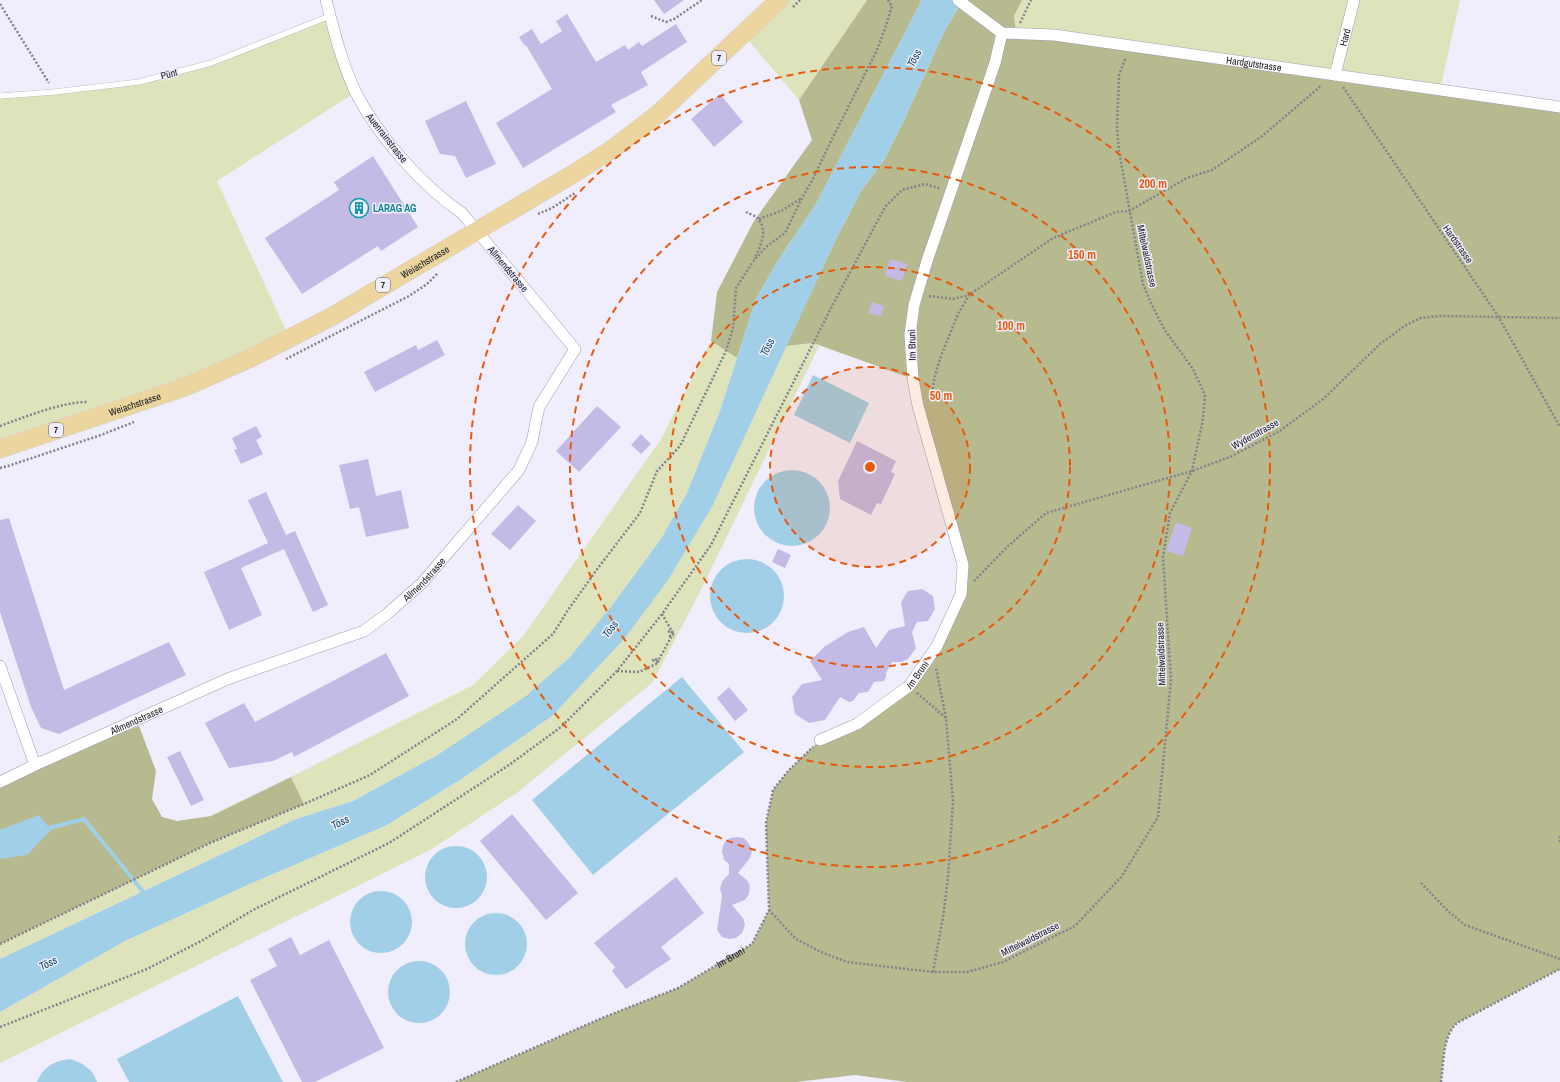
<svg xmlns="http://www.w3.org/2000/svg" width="1560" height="1082" font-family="'Archivo Narrow',sans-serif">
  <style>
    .green { fill: #dfe3bc }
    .forest { fill: #b7ba8f }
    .water { fill: #a0cfe7 }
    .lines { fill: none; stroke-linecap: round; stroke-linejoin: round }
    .stream { stroke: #a0cfe7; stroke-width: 4 }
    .building { fill: #c3bbe6 }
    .lane-casing { stroke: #a09cb2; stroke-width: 6 }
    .street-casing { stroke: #a09cb2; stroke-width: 12 }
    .primary-casing { stroke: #d3d3d4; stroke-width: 19 }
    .path { stroke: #82818c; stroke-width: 2.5; stroke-dasharray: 2 2; stroke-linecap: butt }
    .lane { stroke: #fff; stroke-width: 5.5 }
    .street { stroke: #fff; stroke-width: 11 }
    .primary { stroke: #ecd59e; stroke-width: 18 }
    .path-bridge { stroke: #82818c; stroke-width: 2.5; stroke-dasharray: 2 2; stroke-linecap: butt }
    .ring { fill: none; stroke: #e8590c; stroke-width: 2; stroke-dasharray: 7 5 }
    .labels { text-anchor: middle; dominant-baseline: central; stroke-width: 3; stroke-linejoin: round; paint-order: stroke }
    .shield { fill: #f0eefc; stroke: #605e68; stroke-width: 1 }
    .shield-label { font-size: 9px; font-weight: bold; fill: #222129 }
    .street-label { font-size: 10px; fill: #222129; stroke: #f0eefc }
    .culture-label { font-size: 10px; font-weight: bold; fill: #0d838f; stroke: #f0eefc; text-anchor: start }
    .water-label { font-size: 11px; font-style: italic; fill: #0d4a63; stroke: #f0eefc }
    .centre { fill: #e8590c; stroke: #f0eefc; stroke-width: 2 }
    .ring-label { font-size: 12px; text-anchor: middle; font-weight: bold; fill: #e8590c; stroke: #f0eefc; stroke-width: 3; stroke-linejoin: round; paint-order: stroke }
  </style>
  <rect width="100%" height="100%" fill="#f0eefc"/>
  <path class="green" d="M779 0H867L799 100 743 34Z
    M1022 0H1460L1440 90 1016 33 1014 16Z
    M330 16 356 92 217 181 290 339 0 449V96L139 82 211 63Z
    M711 341 737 358 720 411 687 493 661 539 613 604 570 657 526 696 439 754 353 801 296 819 0 959V944L210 843 304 804 291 777 473 685 523 636 661 439Z
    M813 343 819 346 699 594 652 683 518 792 432 849 0 1063V1012L125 941 252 883 387 825 463 778 552 716 668 580 712 507 786 346Z"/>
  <path class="forest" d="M867 0H922L816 204 777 262 756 299 737 358 711 341 717 292 754 221 812 140 799 100Z
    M963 0H1022L1014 16 1016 33 1560 107V969L1457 1023C1442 1037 1444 1063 1441 1082H907L855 1075 796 1082H456L602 1018 678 988 752 944 769 910 766 823 773 790 789 770 820 740 909 686 961 594 963 565 913 379 813 343 786 346 836 239 861 191 884 160 905 118 944 32Z
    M139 726 156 771 152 799 162 817 177 821 211 816 291 777 304 804 210 843 0 944V782L35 765Z"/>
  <path class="water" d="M922 0H963L944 32 905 118 884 160 861 191 836 239 712 507 668 580 625 638 552 716 463 778 387 825 252 883 125 941 0 1012V959L296 819 353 801 439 754 526 696 570 657 613 604 661 539 687 493 720 411 756 299 777 262 816 204Z
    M813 375 869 403 850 443 794 415Z
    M754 508a38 38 0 1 1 76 0a38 38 0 1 1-76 0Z
    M710 596a37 37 0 1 1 74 0a37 37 0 1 1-74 0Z
    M682 677 744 752 593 875 532 800Z
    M39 815 51 830 27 855 0 859V830Z
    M425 877a31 31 0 1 1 62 0a31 31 0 1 1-62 0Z
    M350 922a31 31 0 1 1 62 0a31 31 0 1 1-62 0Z
    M465 944a31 31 0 1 1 62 0a31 31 0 1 1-62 0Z
    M388 992a31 31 0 1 1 62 0a31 31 0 1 1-62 0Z
    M238 996 283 1082H129L117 1059Z
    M70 1059C83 1063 93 1069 97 1082H37C44 1066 54 1061 70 1059Z"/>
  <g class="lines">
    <path class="stream" d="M49 828 84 819 145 894"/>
  </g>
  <path class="building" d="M654 0H684L664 14Z
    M567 14 596 62 625 45 628 50 639 42 642 46 676 24 687 42 641 72 648 85 611 105 616 112 523 168 496 123 552 89 526 45 525 46 519 37 532 29 541 44 562 31 556 21Z
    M720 94 743 122 714 147 691 119Z
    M466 101 496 164 466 178 455 156 440 154 425 121Z
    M373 156 418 227 381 251 378 246 302 294 265 238 339 190 334 182Z
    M890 259 907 264 902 281 885 276Z
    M872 302 884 306 881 316 868 313Z
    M437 340 445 355 375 392 364 372 416 345 418 350Z
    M597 406 621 427 579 472 556 451Z
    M256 426 262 437 256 440 263 454 241 464 234 450 237 449 232 438Z
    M641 434 651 444 641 454 631 445Z
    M857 441 896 461 891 472 895 474 881 504 877 503 871 515 840 499 838 481Z
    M368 459 376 496 401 490 409 528 366 537 359 507 350 509 339 465Z
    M266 492 286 535 295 531 328 605 313 612 284 549 241 568 262 615 229 630 204 572 268 543 248 500Z
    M518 505 536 521 510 550 491 534Z
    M9 518 64 690 169 642 186 675 59 734 41 728 31 707 0 612V520Z
    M1176 522 1192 528 1183 556 1166 551Z
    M778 549 791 555 785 568 772 562Z
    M922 589 933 596 935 609 928 621 917 622 912 632 916 648 908 659 901 662H892L886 673V677L884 681 874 682 868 692 859 693 853 701 849 702 840 697 825 720 809 723 795 714 792 697 802 684 822 680 810 661 824 647 848 632 864 627 876 648 889 630 905 626 901 602 908 591Z
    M386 653 409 696 294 757 292 752 273 761 229 768 205 723 244 703 255 722Z
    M729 687 748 710 735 721 717 698Z
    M180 751 204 800 191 806 167 757Z
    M512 814 578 893 546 920 480 841Z
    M738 837 744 838 749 844 752 851 750 858 738 873 747 880 750 886 749 894 745 900 732 905 743 918 745 925 742 933 736 938 729 939 722 937 717 930 722 896 720 888 723 880 729 874V864L724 860 722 851 724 843 730 838Z
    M676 877 704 913 661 947 671 959 626 989 612 971 615 967 594 943Z
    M291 937 300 955 329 940 384 1048 315 1082H302L250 980 277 966 268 949Z"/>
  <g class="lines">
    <defs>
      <path id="lane" d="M0 96 54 92 139 82 211 63 330 16"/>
      <g id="street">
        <path id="s2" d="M958 0 1002 33 1054 35 1560 107"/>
        <path id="s3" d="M1335 75 1354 0"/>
        <path id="s4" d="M0 666 35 765 230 678 364 631 387 614 422 583 519 470 532 442 539 407 575 349 462 213C422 186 378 136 356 93 342 64 334 31 326 0"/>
        <path id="s5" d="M820 740 857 724 909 686 937 646 961 594 963 565 918 406 913 379 910 335 914 305 927 261 995 63 1002 33"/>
        <path d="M0 782 35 765"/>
      </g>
      <g id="primary">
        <path id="s6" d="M0 449 185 387 251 358 331 317 573 174 611 150 658 114 779 0"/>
      </g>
    </defs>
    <use href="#lane" class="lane-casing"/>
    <use href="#street" class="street-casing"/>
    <use href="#primary" class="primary-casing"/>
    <g class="path">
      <path d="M0 4 49 83"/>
      <path d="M793 7 800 0"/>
      <path d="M651 16 666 22 674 19 702 0"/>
      <path d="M1020 23 1031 0"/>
      <path d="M1343 87 1498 316 1560 427"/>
      <path d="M746 212C750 214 757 216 759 220 768 231 760 248 754 259"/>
      <path d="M538 214 552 208 575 193"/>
      <path d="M759 219 781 211 802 198"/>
      <path d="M929 296 953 299 969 295"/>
      <path d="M286 359 409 296 427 284 438 273"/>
      <path d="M929 400 931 398 935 375 941 356 958 314 969 295 1053 238 1116 212 1129 211 1187 178 1212 170 1261 137 1322 85"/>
      <path d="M0 426C25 417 61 402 88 402"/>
      <path d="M0 468 8 466 101 435 134 422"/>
      <path d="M974 581 1007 547 1046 513 1192 471 1230 457 1278 432 1322 400 1380 344 1406 325 1421 318 1439 316 1560 318"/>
      <path d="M662 614 674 635"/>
      <path d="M673 632 669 631 670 636 674 635"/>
      <path d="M617 671 639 672 658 663V659L653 660 657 663"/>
      <path d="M917 693 946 718"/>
      <path d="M1560 836V844"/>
      <path d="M1421 883 1448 911 1465 925 1560 959"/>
      <path d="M769 910 796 939 821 952 847 962 933 972H967L1003 962 1075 926 1122 876 1158 817 1171 680 1163 557 1170 513 1192 471 1203 419 1205 395 1193 369 1164 329 1150 301 1143 284 1119 151 1117 128 1119 75 1126 57"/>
      <path d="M0 944 210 843 304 804 370 775 457 719 553 634 568 610 598 568 640 513 657 471 680 446 726 351 733 328 736 288 752 263 766 247 785 233 802 198 813 179 828 147 876 52 885 29 892 6 888 0"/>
      <path d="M933 972 943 917 948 878 953 801 946 718 936 668"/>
      <path d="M0 1027 147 969 203 940 253 910 389 843 509 765 561 727 617 671 662 614 711 545 830 310 885 207 902 190 925 184 941 189"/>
      <path id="s1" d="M456 1082 602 1018 678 988 752 944 769 910 766 823 773 790 789 770 813 747"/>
      <path d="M1441 1082C1444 1063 1442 1037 1457 1023L1560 969"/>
    </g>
    <use href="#lane" class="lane"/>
    <use href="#street" class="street"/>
    <use href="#primary" class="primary"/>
    <path class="path-bridge" d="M657 663 674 632"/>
  </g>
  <circle cx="870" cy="467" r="100" fill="#e8590c" fill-opacity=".12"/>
  <g class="ring">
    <circle cx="870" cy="467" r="100"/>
    <circle cx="870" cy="467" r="200"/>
    <circle cx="870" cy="467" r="300"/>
    <circle cx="870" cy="467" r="400"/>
  </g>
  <defs>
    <symbol id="building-ring" viewBox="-11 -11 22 22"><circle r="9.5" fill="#f0eefc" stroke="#0f9aa8" stroke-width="1.5"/><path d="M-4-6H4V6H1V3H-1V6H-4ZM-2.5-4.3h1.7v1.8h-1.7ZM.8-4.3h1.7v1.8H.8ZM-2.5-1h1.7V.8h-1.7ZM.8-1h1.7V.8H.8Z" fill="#0f9aa8"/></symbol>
  </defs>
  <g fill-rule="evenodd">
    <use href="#building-ring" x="348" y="197" width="22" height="22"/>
  </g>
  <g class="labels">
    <g class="shield">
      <rect x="712" y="51" width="14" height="14" rx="3"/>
      <rect x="376" y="278" width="14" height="14" rx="3"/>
      <rect x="49" y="423" width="14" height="14" rx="3"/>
    </g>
    <g class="shield-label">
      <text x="719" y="58">7</text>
      <text x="383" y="285">7</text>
      <text x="56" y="430">7</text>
    </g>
    <g class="street-label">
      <text stroke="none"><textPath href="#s3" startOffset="39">Hard</textPath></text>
      <text stroke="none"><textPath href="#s2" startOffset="309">Hardgutstrasse</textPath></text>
      <text transform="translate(169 74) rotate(-15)">Pünt</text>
      <text transform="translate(387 138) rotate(52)">Auenrainstrasse</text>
      <text transform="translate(1458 244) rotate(55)">Hardstrasse</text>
      <text transform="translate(1147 256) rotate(78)">Mittelwaldstrasse</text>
      <text stroke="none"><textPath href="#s6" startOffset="466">Weiachstrasse</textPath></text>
      <text transform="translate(508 269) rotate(50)">Allmendstrasse</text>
      <text transform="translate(912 345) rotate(-91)">Im Bruni</text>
      <text stroke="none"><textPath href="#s6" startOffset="142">Weiachstrasse</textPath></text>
      <text transform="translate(1255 434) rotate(-29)">Wydenstrasse</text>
      <text stroke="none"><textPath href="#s4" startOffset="540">Allmendstrasse</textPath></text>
      <text transform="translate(1161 654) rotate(-92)">Mittelwaldstrasse</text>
      <text stroke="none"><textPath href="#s5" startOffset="119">Im Bruni</textPath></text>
      <text stroke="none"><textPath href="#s4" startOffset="216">Allmendstrasse</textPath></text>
      <text transform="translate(1030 939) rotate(-27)">Mittelwaldstrasse</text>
      <text stroke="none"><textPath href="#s1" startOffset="302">Im Bruni</textPath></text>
    </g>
    <g class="culture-label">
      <text x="373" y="208">LARAG AG</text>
    </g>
    <g class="water-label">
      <text transform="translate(914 58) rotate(-63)">Töss</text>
      <text transform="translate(767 347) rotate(-63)">Töss</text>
      <text transform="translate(610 629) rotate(-52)">Töss</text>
      <text transform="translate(340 822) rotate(-26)">Töss</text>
      <text transform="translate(48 963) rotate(-26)">Töss</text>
    </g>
  </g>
  <circle cx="870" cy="467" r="6" class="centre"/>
  <g class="ring-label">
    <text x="1153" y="188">200 m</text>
    <text x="1082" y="259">150 m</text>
    <text x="1011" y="330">100 m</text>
    <text x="941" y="400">50 m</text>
  </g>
</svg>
